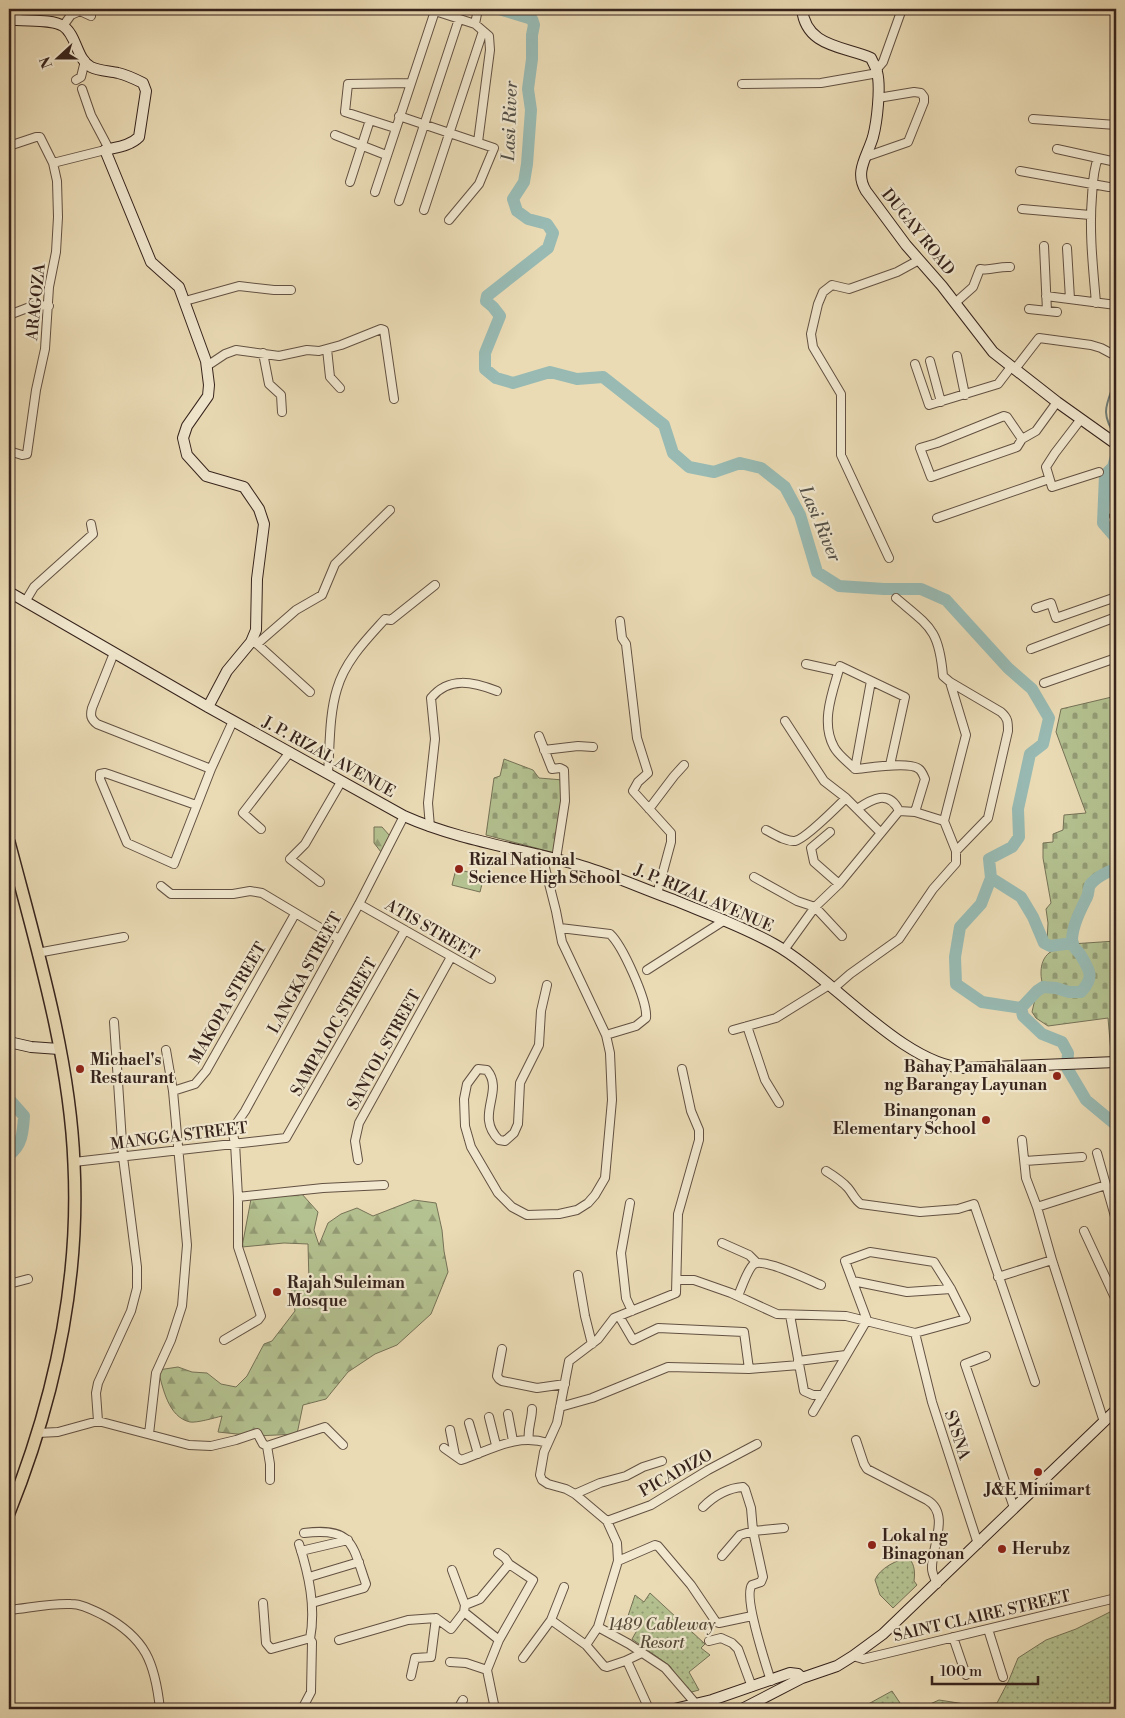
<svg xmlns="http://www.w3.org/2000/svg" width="1125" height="1718" font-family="'Libre Bodoni',serif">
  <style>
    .grass { fill: url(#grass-dots); stroke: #757256 }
    .forest { fill: url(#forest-firs); stroke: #757256 }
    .cemetery { fill: url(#cemetery-stones); stroke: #757256 }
    .pitch { fill: #b4c190; stroke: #757256 }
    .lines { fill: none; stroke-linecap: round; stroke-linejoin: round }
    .stream { stroke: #717e77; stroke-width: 2 }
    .river { stroke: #98bab3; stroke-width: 12 }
    .street-casing { stroke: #635142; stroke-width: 10 }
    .secondary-casing { stroke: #36231c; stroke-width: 12 }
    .primary-casing { stroke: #36231c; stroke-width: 14 }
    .street { stroke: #f1e8cf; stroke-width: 8 }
    .secondary { stroke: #f1e8cf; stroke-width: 10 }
    .primary { stroke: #eadbb5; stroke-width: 11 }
    .poi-dot { fill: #8f2418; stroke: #f1e8cf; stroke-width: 2 }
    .labels { text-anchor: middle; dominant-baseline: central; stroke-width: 4.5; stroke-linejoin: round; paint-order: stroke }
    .street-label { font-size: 16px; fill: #36231c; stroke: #f1e8cf }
    .poi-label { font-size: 16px; font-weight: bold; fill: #36231c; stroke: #f1e8cf; text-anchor: start }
    .park-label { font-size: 16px; font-style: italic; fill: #564a39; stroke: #f1e8cf }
    .water-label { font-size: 18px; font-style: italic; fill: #535049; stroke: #f1e8cf }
  </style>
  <defs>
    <pattern id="grass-dots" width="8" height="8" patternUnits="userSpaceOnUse" patternTransform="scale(1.25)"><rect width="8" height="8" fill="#b4c190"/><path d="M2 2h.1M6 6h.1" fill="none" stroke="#939c75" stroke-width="1.8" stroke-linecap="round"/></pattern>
    <pattern id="forest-firs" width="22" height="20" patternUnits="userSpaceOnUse" patternTransform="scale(1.25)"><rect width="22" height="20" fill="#b4c190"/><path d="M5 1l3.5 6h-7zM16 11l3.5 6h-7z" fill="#939c75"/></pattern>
    <pattern id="cemetery-stones" width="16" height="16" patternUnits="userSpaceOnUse" patternTransform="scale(1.25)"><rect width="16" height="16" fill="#b4c190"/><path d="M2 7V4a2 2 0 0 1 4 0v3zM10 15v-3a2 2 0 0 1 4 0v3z" fill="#939c75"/></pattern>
  </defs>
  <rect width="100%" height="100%" fill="#eadbb5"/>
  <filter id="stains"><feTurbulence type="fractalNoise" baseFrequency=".004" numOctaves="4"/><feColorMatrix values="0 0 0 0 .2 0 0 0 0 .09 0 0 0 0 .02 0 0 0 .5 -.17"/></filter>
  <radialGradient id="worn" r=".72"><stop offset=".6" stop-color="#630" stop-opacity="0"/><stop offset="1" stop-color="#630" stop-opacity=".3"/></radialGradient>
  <path class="grass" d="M909 1558C915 1565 915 1573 914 1581L917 1585 893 1608 880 1595 875 1580C879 1569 897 1559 909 1558Z
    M650 1593 705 1644 701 1648 710 1655 689 1672 699 1690 688 1693 670 1666 632 1639 639 1627 626 1622 635 1595 644 1602Z
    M1116 1609V1709H919L939 1700 965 1704 997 1703 1009 1680 1018 1658 1046 1640 1076 1629Z
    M892 1691 904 1709H863L861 1708Z"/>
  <path class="forest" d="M374 827H382L390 836 384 851 381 852 374 843Z
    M301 1193 318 1212 314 1230 319 1245 328 1223 341 1214 357 1208 373 1216 414 1200 436 1203 442 1230 444 1251 448 1272 431 1314 397 1345 375 1354 348 1372 326 1399 303 1405 297 1434 256 1436 218 1432 222 1416C214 1418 197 1423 190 1422 168 1417 163 1388 158 1370L178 1367 192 1372 207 1373 221 1384 236 1387 247 1376 264 1344 272 1341 295 1311 291 1286 309 1282 308 1244 284 1243 242 1247 251 1199Z"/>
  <path class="cemetery" d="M1116 696V864L1088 886 1074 920 1072 933 1069 938 1071 944 1116 941V1016L1111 1018 1115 1053H1111L1108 1018 1048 1026 1036 1018 1032 1012 1035 999 1045 991C1040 980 1038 962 1049 953 1052 951 1056 949 1059 947L1057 942H1047L1048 923 1046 909 1051 903 1043 858V843L1053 842V834L1063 830 1064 815 1086 813 1056 732 1061 709Z
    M504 759 533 770 539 778 563 780V791L555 853 486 835 494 778 500 776Z"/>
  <path class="pitch" d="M456 869 484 876 480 892 452 885Z"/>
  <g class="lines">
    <path class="stream" d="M1116 208 1112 231 1116 243
      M1116 378C1107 405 1099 411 1116 437"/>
    <path class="river" d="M499 9 532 19 534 25 532 35V59L528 89 531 110 527 164 524 182 513 199 517 211 528 219 547 224 553 233 548 248 487 296 486 301 493 307 500 316 485 353V369L496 378 513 383 550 372 577 379 603 377 664 425 673 453 689 467 714 472 740 463 761 468 785 487 800 515 817 572 839 586 884 589H921L946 600 1008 668 1032 689 1049 718 1043 744 1030 754 1018 809 1019 837 1012 847 989 859 991 878 981 904 960 927 955 957 956 984 982 1002 1021 1008
      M1116 456 1113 467 1105 475 1103 523 1116 538
      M1116 869C1108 871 1095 878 1090 885 1088 888 1089 893 1087 897 1081 909 1072 926 1072 941 1072 947 1077 950 1080 954 1090 971 1095 977 1081 992H1069L1056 988 1043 987 1037 991 1021 1008 1023 1016 1042 1034 1062 1042 1068 1053 1067 1068 1086 1100 1116 1125
      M991 878 1021 897 1033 917 1044 943 1050 946 1073 943
      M9 1099 24 1116C23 1132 22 1146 9 1155"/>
    <defs>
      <path id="street" d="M429 9 475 24 489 36 490 50 478 142
        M475 24 478 9
        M63 26 71 15 80 11 91 16
        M877 69 883 62 902 9
        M76 80 81 77 85 61
        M742 84 821 83 878 73
        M82 89 91 115 109 149
        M399 116 494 148 479 184 449 220
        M1033 119 1116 125
        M395 128 345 112 348 84 410 83
        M335 135 386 155
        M9 146 36 137H40L53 163 57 181 58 217 56 252 49 287 45 349 36 390 27 454 22 455 9 451
        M1057 149 1116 162
        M865 157 908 142 924 102V97L921 93 914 92 878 98
        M53 163 105 150
        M1020 171 1109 187
        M350 182 370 120
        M375 192 435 11
        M399 201 459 19
        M1022 209 1090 215
        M424 210 483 31
        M1044 246 1047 311
        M1067 248 1070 299
        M1046 296 1116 305
        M185 301 239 286 274 290H291
        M955 303 973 287 980 269C991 271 999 266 1010 267
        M1096 303C1093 267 1089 232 1092 196 1093 182 1093 171 1098 158
        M1029 309 1057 312
        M9 315 35 305 49 306
        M327 349 330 377 340 388
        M263 353 269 384 281 395 282 412
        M957 356 965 395
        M930 361 941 402
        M915 364 929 405 998 384 1011 367
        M207 366 225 354 236 350 279 356 307 350 319 351 341 345 381 329 384 330 394 399
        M1015 369 1039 338 1091 345 1101 348 1116 356
        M1081 419 1055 453 1046 467 1052 487 1099 472
        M1022 439 1007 417 1004 416 937 443 920 448 931 477 1017 447 1022 439 1036 431 1057 402
        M1114 516 1116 518
        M937 518 1049 479
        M889 558 841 455V394L813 347 811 334 818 304 823 292 832 285 849 289 897 272 919 260
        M25 602 34 587 93 534 91 524
        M1036 608 1051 603 1056 618 1116 597
        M620 621 622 638 626 644 637 738 648 773 638 782 633 791 671 833V842L657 894
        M251 642 257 644 296 610 322 595 335 564 390 510
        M257 644 310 692
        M1031 649 1116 617
        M114 653 92 708C90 716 91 719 97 724L211 769
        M806 664 838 671
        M950 682 1001 712C1008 718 1008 722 1008 731L988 818 956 851
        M1044 683 1116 658
        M785 721 824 781 846 798 881 833
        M539 736 552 769 560 768 564 770 565 801 556 859
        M544 750 578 746 593 747
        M855 769C848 762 838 755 834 747 820 722 833 691 840 666L905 697 890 765
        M855 769C868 768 910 761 919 769 922 771 924 777 925 779L915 812
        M855 769 871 681
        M328 773C330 745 329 715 337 689 345 661 366 640 385 619L391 620 435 585
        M196 805 111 775 105 773 100 774V779L127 843 174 864 211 769 233 721
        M649 809 674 776 684 765
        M857 809C872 799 889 789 899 811
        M899 811 915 812 944 821
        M430 827 428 803 435 739 431 698C449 676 473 682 497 691
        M261 829 243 813 290 752
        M766 830C774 834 786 842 795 841 805 839 837 807 846 798
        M830 832 811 848 814 862 839 884
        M542 856 556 911 562 942 606 1035 610 1053 612 1100 605 1178 595 1195 588 1203 577 1210 559 1214 527 1215 512 1207 498 1193 471 1147 465 1126 464 1099 467 1084 478 1069 487 1070C505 1092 474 1115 499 1140L505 1141 514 1133 518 1124 520 1083 539 1045 541 1011 547 985
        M754 877 797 901 815 907 842 936
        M320 882 290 859 305 844 341 782
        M161 886 171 894H233L250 891 262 893 339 939
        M359 904 491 979
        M560 928 610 934C622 945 648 1001 646 1018L636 1026 606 1035
        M784 950 815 907 839 884 899 811
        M37 953 124 937
        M647 970 725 920
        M834 988 850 974 899 939 933 889 956 863V851L944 821 966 735 950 682 943 676C939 629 930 627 896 598
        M747 1026 765 1080 779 1103
        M733 1030 776 1018 829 985
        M173 1091 195 1084 206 1071 295 914
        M1022 1140 1026 1178 1037 1207 1052 1260 1104 1422
        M1097 1153 1116 1220
        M358 1160 355 1141 359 1123 451 957
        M1025 1161 1082 1157
        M74 1162 286 1138 405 930
        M826 1171C834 1176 842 1181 848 1188 853 1194 855 1200 861 1204L920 1212 958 1209 974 1204 1035 1382
        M238 1197 323 1188 384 1185
        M630 1203 621 1253 626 1298 632 1311
        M1037 1207 1106 1185
        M1084 1231 1116 1300
        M722 1243 749 1255 757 1263
        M578 1275 585 1316 592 1344
        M998 1277 1052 1260
        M677 1280H694L731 1293 777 1314 846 1316 915 1333 966 1319 951 1289 934 1262 870 1252 845 1261 867 1320 813 1412
        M853 1281 907 1292 951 1289
        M9 1284 28 1279
        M738 1296C741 1289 748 1268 754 1264 764 1258 809 1280 821 1285
        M790 1315 804 1391 813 1395H823
        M619 1316 633 1340 658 1328 744 1332 749 1369
        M915 1333 932 1402 978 1544
        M224 1340 258 1320 261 1316 238 1247V1197L235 1143 232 1130 245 1111 359 904 404 816
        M502 1349 497 1376 499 1379 502 1381 537 1388 565 1384
        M986 1356 965 1364 1014 1508
        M798 1361 846 1355
        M560 1407 592 1398 668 1367 749 1369 799 1365
        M508 1414 513 1441
        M489 1417 496 1445
        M98 1421 96 1393 98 1383 131 1311 137 1288V1267L123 1157 114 1022
        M469 1423 478 1454
        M450 1430 455 1455
        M38 1433 58 1432 98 1421 189 1445 211 1446 236 1440 257 1433 263 1444 267 1446 325 1427 343 1445
        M149 1434 156 1373 171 1340 182 1306 187 1245 173 1091 166 1050
        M529 1440C527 1429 532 1420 532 1409
        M856 1440 864 1464 867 1469 927 1500C951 1514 931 1547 932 1569 932 1573 935 1579 937 1584
        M267 1446 270 1464V1480
        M444 1448 461 1460C491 1450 516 1433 548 1443
        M575 1494 600 1483 626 1476 643 1467 662 1461
        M703 1507C714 1496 727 1488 743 1487L745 1489 751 1508 753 1531 763 1577 761 1582 752 1585C743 1596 766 1665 771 1681
        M607 1521 651 1505 708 1470 757 1444
        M304 1533C353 1527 352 1544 366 1584L364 1588 312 1603
        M299 1544C309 1575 316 1607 310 1639
        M301 1551 348 1540
        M722 1556 740 1535 753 1531 784 1528
        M618 1561 655 1545 658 1546 691 1585 716 1622 719 1623 752 1616
        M309 1577 359 1562
        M263 1603 266 1643 271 1649 307 1639H310L312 1642 311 1692 302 1709
        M465 1605 480 1599 509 1564
        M9 1610C29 1608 50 1603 71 1604 82 1604 93 1610 103 1615 146 1638 155 1663 160 1709
        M464 1612 499 1640
        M551 1620 586 1645 604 1666 607 1667 625 1661 642 1653
        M598 1627 629 1644 665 1668 696 1704
        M988 1629 1003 1677
        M953 1637 966 1675
        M339 1640 408 1620 436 1618 451 1629 464 1612 465 1605 452 1570
        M709 1641 721 1638 732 1643 738 1649 752 1687
        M586 1645 598 1627 618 1561 617 1543 607 1521 575 1494 566 1489 548 1484 542 1480 540 1475 544 1452 557 1423 569 1361 598 1339 614 1318 676 1293 678 1214 699 1140V1130L691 1111 682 1069
        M853 1656 863 1659 1116 1598
        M523 1658 551 1620 564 1587
        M627 1661 649 1709
        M450 1662 466 1663 487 1670
        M411 1676 415 1658 431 1657 436 1618
        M458 1709 463 1700
        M495 1709 487 1670 499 1640 533 1580 509 1564 505 1558 498 1553"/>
      <path id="secondary" d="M802 9C806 47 843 46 871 58 873 63 876 67 877 72 881 87 877 122 873 137 867 157 854 172 866 191L906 245 942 286 993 352 1057 402 1116 444
        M9 19C24 22 50 18 63 26 77 35 76 59 91 67 99 71 110 71 118 73 127 75 135 79 143 83L146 91 139 137C130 146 117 147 105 150L151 262 179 287 206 361 209 385 208 396 187 426 183 438 187 455 206 476 244 487 259 509 264 524 257 579 256 630 251 642 227 671 208 707
        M9 592 208 707 404 816C460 841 523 849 582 866 613 875 643 889 674 900 708 914 742 926 774 944 829 974 903 1066 965 1068L1116 1062
        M9 1042 31 1047 59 1049
        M674 1709 712 1700 790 1673 798 1674 802 1678
        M742 1709 802 1678 837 1666 853 1656 883 1634 1116 1410"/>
      <path id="primary" d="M9 842C36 945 70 1057 74 1164 80 1286 54 1401 9 1513"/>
    </defs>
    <use href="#street" class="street-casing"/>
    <use href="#secondary" class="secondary-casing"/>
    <use href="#primary" class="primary-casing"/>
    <use href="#street" class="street"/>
    <use href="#secondary" class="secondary"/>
    <use href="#primary" class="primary"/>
  </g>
  <g class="poi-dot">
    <circle cx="459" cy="869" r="5"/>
    <circle cx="80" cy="1069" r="5"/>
    <circle cx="1057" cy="1076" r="5"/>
    <circle cx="986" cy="1120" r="5"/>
    <circle cx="277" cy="1292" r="5"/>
    <circle cx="1038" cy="1472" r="5"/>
    <circle cx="872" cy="1545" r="5"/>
    <circle cx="1002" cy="1549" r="5"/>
  </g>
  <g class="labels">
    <g class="street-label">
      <text transform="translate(918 232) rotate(51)">DUGAY ROAD</text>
      <text transform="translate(36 302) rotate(-84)">ARAGOZA</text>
      <text transform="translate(329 757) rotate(29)">J. P. RIZAL AVENUE</text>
      <text transform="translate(704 898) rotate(23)">J. P. RIZAL AVENUE</text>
      <text transform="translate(432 930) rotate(30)">ATIS STREET</text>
      <text transform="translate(305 973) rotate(-61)">LANGKA STREET</text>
      <text transform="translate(228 1003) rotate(-60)">MAKOPA STREET</text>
      <text transform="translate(334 1027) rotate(-60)">SAMPALOC STREET</text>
      <text transform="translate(384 1050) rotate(-61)">SANTOL STREET</text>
      <text transform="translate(179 1136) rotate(-7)">MANGGA STREET</text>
      <text transform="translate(957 1435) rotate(72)">SYSNA</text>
      <text transform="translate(676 1473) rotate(-29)">PICADIZO</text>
      <text transform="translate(982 1616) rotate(-13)">SAINT CLAIRE STREET</text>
    </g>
    <g class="poi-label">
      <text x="469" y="860">Rizal National<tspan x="469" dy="18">Science High School</tspan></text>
      <text x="90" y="1060">Michael's<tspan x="90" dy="18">Restaurant</tspan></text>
      <text x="1047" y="1067" text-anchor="end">Bahay Pamahalaan<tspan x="1047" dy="18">ng Barangay Layunan</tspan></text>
      <text x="976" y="1111" text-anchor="end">Binangonan<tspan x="976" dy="18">Elementary School</tspan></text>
      <text x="287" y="1283">Rajah Suleiman<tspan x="287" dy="18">Mosque</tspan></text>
      <text x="1038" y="1490" text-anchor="middle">J&amp;E Minimart</text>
      <text x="882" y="1536">Lokal ng<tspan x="882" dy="18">Binagonan</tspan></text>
      <text x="1012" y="1549">Herubz</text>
    </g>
    <g class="park-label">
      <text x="662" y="1625">1489 Cableway<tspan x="662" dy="18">Resort</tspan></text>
    </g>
    <g class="water-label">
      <text transform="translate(510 121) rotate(-88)">Lasi River</text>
      <text transform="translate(820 524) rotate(67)">Lasi River</text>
    </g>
  </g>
  <rect width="1125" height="1718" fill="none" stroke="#eadbb5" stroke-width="30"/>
  <rect x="10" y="10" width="1105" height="1698" fill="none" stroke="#36231c" stroke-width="2.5"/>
  <rect x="15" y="15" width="1095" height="1688" fill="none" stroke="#36231c"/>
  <g transform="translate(58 58) rotate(249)" stroke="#f1e8cf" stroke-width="4" paint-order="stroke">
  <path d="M0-4L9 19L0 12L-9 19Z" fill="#36231c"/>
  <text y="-8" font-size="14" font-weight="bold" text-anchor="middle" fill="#36231c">N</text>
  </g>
  <path d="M932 1676v8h106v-8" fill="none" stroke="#36231c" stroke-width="2.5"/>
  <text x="940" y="1676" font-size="15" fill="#36231c" stroke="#f1e8cf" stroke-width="4" paint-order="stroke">100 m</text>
  <rect width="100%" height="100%" filter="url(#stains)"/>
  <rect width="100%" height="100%" fill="url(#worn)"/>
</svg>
